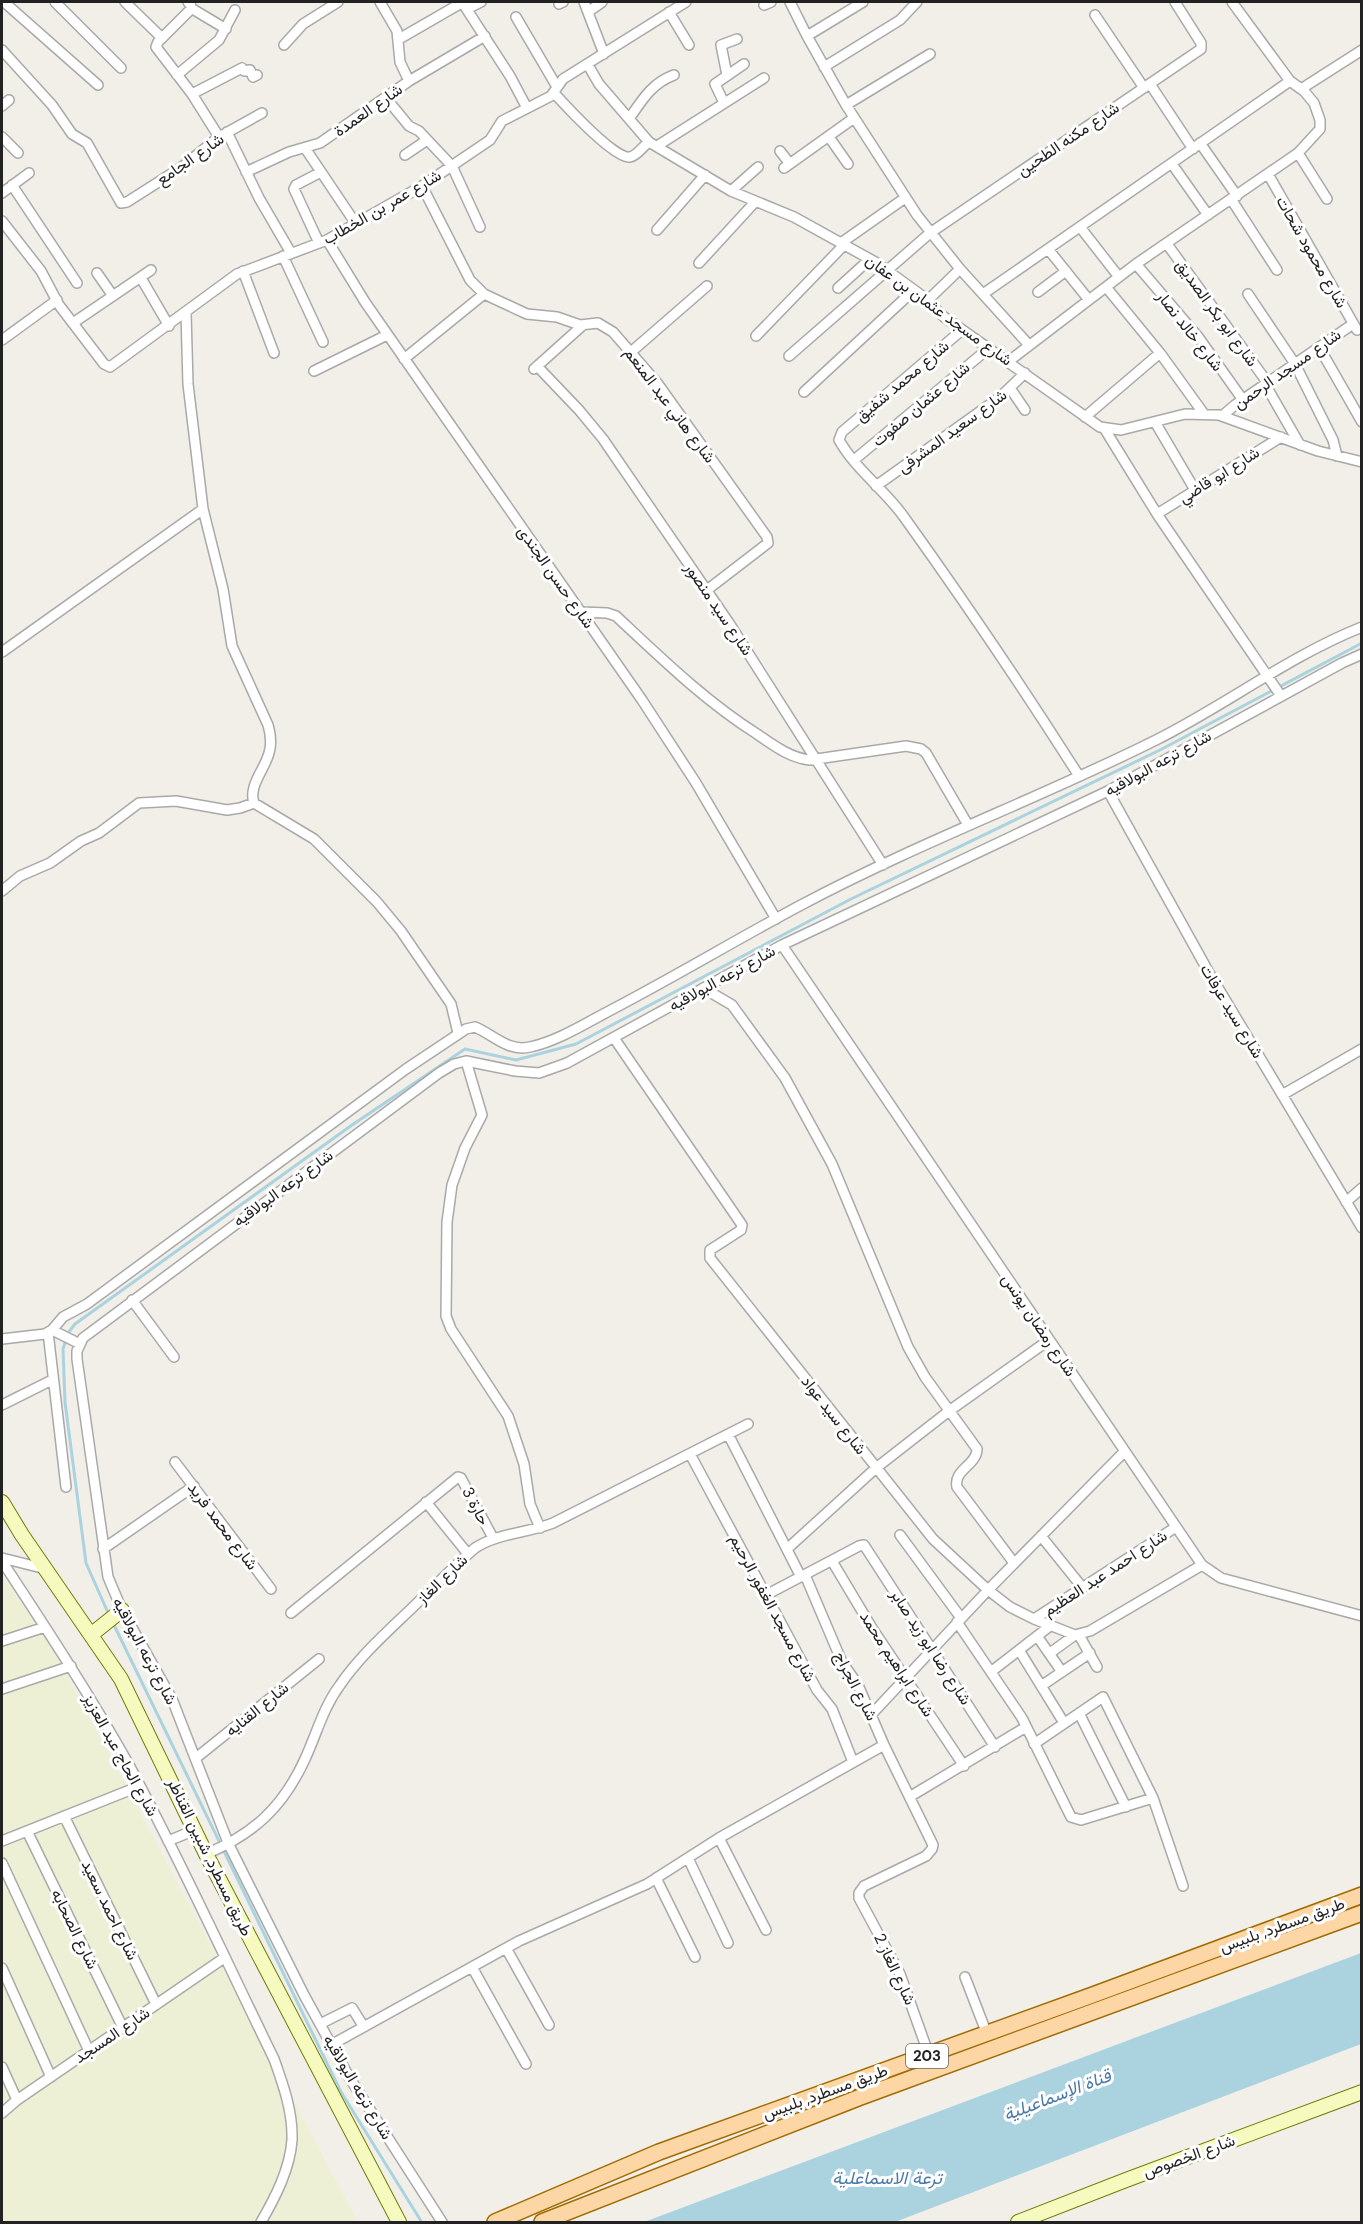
<svg xmlns="http://www.w3.org/2000/svg" width="1363" height="2224" font-family="'DM Sans',Vazirmatn,sans-serif">
  <style>
    .farmland { fill: #eef0d5 }
    .water { fill: #aad3df }
    .lines { fill: none; stroke-linecap: round; stroke-linejoin: round }
    .stream { stroke: #aad3df; stroke-width: 3 }
    .minor-casing { stroke: #a9a9a9; stroke-width: 12 }
    .secondary-casing { stroke: #707d05; stroke-width: 16 }
    .primary-casing { stroke: #a06b00; stroke-width: 18 }
    .minor { stroke: #fff; stroke-width: 9 }
    .secondary { stroke: #f7fabf; stroke-width: 14 }
    .primary { stroke: #fcd6a4; stroke-width: 15 }
    .labels { text-anchor: middle; dominant-baseline: central; stroke-width: 6; stroke-linejoin: round; paint-order: stroke }
    .shield { fill: #fff; stroke: #646464; stroke-width: 1.5 }
    .shield-label { font-size: 15px; font-weight: bold; fill: #222 }
    .street-label { font-size: 16px; fill: #222; stroke: #fff }
    .water-label { font-size: 18px; font-style: italic; fill: #4a7aab; stroke: #fff }
  </style>
  <rect width="100%" height="100%" fill="#f2efe9"/>
  <path class="farmland" d="M2 1575 53 1649 358 2222H2Z"/>
  <path class="water" d="M1361 1953V2044L895 2222H644Z"/>
  <g class="lines">
    <path class="stream" d="M109 1615 86 1563 65 1402 63 1349 68 1333 75 1324 352 1125 465 1049 516 1060 576 1044 851 899 1160 750 1362 643
      M113 1623 341 2092 421 2221"/>
    <defs>
      <path id="minor" d="M4 2 98 85
        M55 2 121 68
        M125 2 162 38
        M188 2 191 6 190 10 158 42 156 47 192 94 219 137
        M380 2 397 31 400 62 409 81
        M462 2 510 76 527 108
        M584 2 604 54
        M790 2 807 36 846 105 917 215 960 269 1029 345
        M559 4 563 2
        M764 5 771 2
        M191 8 226 29
        M467 9 481 2
        M588 12 602 2
        M669 12 689 45
        M1095 15 1144 88
        M516 17 557 87
        M807 36 863 2
        M399 39 463 2
        M284 45 303 24 338 2
        M2 50 52 105 72 134 87 143 121 203 127 202 182 167 219 137 262 113
        M588 65 599 84 649 142 731 191 794 217 877 263 921 295 944 317 1100 427 1121 430 1185 414 1219 415 1318 451 1362 462
        M824 67 900 20 917 2
        M177 75 219 40 235 10
        M727 75 721 45 737 39
        M1150 84 1193 149
        M1301 89 1362 50
        M554 93C565 105 615 160 630 157 637 156 643 146 649 142
        M192 94 242 68 244 71 250 70 253 77 257 75
        M386 98 409 126 419 131 452 166 480 227
        M724 103 715 84 744 64
        M846 105 930 54
        M2 106 9 100
        M629 119C642 100 652 83 674 75
        M227 132 259 198 291 253
        M2 137 18 153
        M829 137 848 164
        M1200 143 1237 196
        M657 146 764 78
        M305 148 356 224
        M780 151 790 164
        M1298 153 1327 199
        M405 155 427 140
        M1172 164 1208 215
        M784 168 854 118
        M246 172 289 152 320 143 409 81 485 36
        M1268 174 1357 330
        M12 185 77 283
        M422 186 470 280 484 294 527 314 557 317 580 325 598 323 613 332 658 384 767 537 768 543 707 590
        M731 191 758 167
        M2 193 29 173
        M1231 199 1277 270
        M2 221 41 271 59 305 104 364 110 367 237 274 327 240 422 186 490 140 502 121 551 96 563 79 686 2
        M1080 227 1119 277
        M657 230 705 175
        M327 240 365 302 642 700 696 783 776 919
        M319 243 294 189 296 185 321 172
        M841 243 905 198
        M1167 244 1267 382
        M1048 249 1089 300
        M283 256 323 342
        M699 263 755 202
        M1136 264 1199 338 1243 400
        M243 271 274 353
        M97 273 113 296
        M141 278 169 326
        M1106 287 1160 353 1204 414
        M838 288 870 259
        M1038 292 1066 271
        M983 294 1290 81
        M1248 294 1295 364 1333 440 1337 456
        M927 301 960 269
        M186 313 188 384 203 509 223 589 232 646 268 725C271 735 272 743 269 753 265 769 248 786 254 803L314 839 377 902 401 931 451 1004 458 1033
        M73 323 151 270
        M962 330 842 432 839 440C856 470 885 490 904 517 965 602 1023 688 1079 776
        M756 336 844 245
        M2 340 57 300
        M1319 347 1362 422
        M631 352 707 286
        M789 356 930 233 1201 49V43L1175 2
        M404 359 484 294
        M1009 361 1136 264 1298 153 1320 129V120L1314 103 1304 91 1290 81 1232 2
        M537 366 579 410 603 439 729 623 883 865
        M534 369 583 325
        M314 371 387 335
        M1265 384 1300 445
        M1010 388 1025 410
        M804 392 914 290
        M1222 416 1235 405 1353 324
        M1085 417 1160 353
        M1155 422 1195 490
        M1104 428 1157 514 1281 696
        M854 460 989 348
        M876 486 999 398 1025 373
        M1157 514 1281 437
        M580 612 607 613 616 616C661 658 705 701 757 734 773 745 790 758 810 760L906 746 921 749 926 753 968 825
        M2 652 203 509
        M1108 791 1208 971 1362 1228
        M2 891 20 876 50 863 81 841 99 833 139 803 176 801 227 810 240 808 254 803
        M782 945 1202 1565 1221 1578 1362 1616
        M703 988 732 1005 785 1078 832 1164 908 1347 925 1377 977 1449C977 1465 953 1470 957 1487L1014 1563
        M614 1038 742 1225 741 1230 710 1250V1258L933 1539 988 1590 1010 1607 1034 1619 1075 1635 1090 1631 1202 1565
        M466 1061 482 1115 465 1148 452 1185 447 1222 446 1316 451 1329 508 1416 524 1464 530 1504 540 1528
        M1282 1095 1362 1049
        M1346 1202 1362 1188
        M132 1300 174 1357
        M52 1330 80 1344
        M48 1332 66 1487
        M2 1339 45 1334 52 1330 63 1317 87 1304 406 1069 466 1029 475 1027C494 1035 508 1052 530 1047 558 1041 586 1023 611 1010 676 976 739 938 803 904 918 843 1040 798 1156 740 1226 705 1289 656 1362 627
        M2 1405 52 1380
        M728 1434 801 1577
        M690 1454 817 1690 832 1709 853 1762
        M175 1462 271 1589
        M426 1502 468 1554
        M900 1535 961 1618
        M1041 1536 1082 1587
        M103 1549 194 1486
        M787 1549 876 1468 949 1411 1049 1340
        M2 1558 46 1569
        M2 1561C46 1628 90 1695 129 1765 181 1861 226 1961 274 2059 283 2084 293 2112 292 2140 290 2169 275 2198 261 2222
        M832 1561 872 1628 964 1766
        M805 1575 842 1662 858 1685 884 1745 933 1845 932 1849 926 1856 864 1886 859 1893V1898L900 1974 929 2055
        M766 1595 859 1546 864 1545 995 1747
        M291 1613 458 1477 461 1478 493 1538
        M1034 1619 1176 1527
        M957 1622 1022 1718 1071 1817 1081 1820 1153 1798
        M1079 1635 1097 1667
        M1037 1636 1062 1672
        M2 1641 45 1627
        M1019 1650 1064 1723
        M1050 1653 1075 1635
        M992 1671 1050 1626
        M1041 1686 1090 1653
        M2 1689 71 1666
        M1079 1713 1126 1807
        M871 1715 988 1590 1124 1452
        M1034 1744 1103 1697 1153 1798 1183 1886
        M196 1758 319 1659
        M911 1796 1026 1727
        M64 1816 156 2004
        M27 1831 123 2028
        M719 1838 766 1930
        M2 1841 140 1786
        M168 1841 195 1830
        M206 1854C254 1834 283 1807 305 1759 317 1733 323 1708 340 1685 360 1656 387 1632 412 1608 433 1588 453 1567 475 1548 498 1533 528 1533 553 1523L748 1424
        M688 1858 728 1943
        M2 1863 89 2051
        M656 1878 695 1957
        M506 1948 549 2025
        M472 1967 526 2064
        M2 1968 51 2077
        M965 1977 987 2034
        M320 2024 352 2008 364 2027
        M331 2045 519 1941 647 1884 719 1838 884 1745
        M2 2067 17 2100
        M2 2113 17 2100 224 1958
        M442 2222 349 2077 304 1995 229 1845 172 1699 122 1610 108 1577 77 1359V1351L83 1338 439 1073 454 1064 466 1061 515 1071 539 1073 567 1063 782 945 1108 791 1342 663 1362 654"/>
      <path id="secondary" d="M2 1502 22 1535 121 1679 206 1854 399 2222
        M92 1634 122 1610
        M1018 2222 1126 2180 1362 2092"/>
      <path id="primary" d="M495 2222 659 2152 1090 1996 1362 1895
        M542 2222 858 2098 1362 1913"/>
    </defs>
    <use href="#minor" class="minor-casing"/>
    <use href="#secondary" class="secondary-casing"/>
    <use href="#primary" class="primary-casing"/>
    <use href="#minor" class="minor"/>
    <use href="#secondary" class="secondary"/>
    <use href="#primary" class="primary"/>
  </g>
  <g class="labels">
    <rect class="shield" x="906" y="2044" width="42" height="24" rx="4.5"/>
    <g class="shield-label">
      <text x="927" y="2056">203</text>
    </g>
    <g class="street-label">
      <text transform="translate(368 110) rotate(-35)">شارع العمدة</text>
      <text transform="translate(1068 139) rotate(-34)">شارع مكنه الطحين</text>
      <text transform="translate(190 159) rotate(-35)">شارع الجامع</text>
      <text transform="translate(382 207) rotate(-30)">شارع عمر بن الخطاب</text>
      <text transform="translate(1312 252) rotate(60)">شارع محمود شحات</text>
      <text transform="translate(939 310) rotate(36)">شارع مسجد عثمان بن عفان</text>
      <text transform="translate(1217 313) rotate(54)">شارع ابو بكر الصديق</text>
      <text transform="translate(1190 331) rotate(52)">شارع خالد نصار</text>
      <text transform="translate(1287 369) rotate(-35)">شارع مسجد الرحمن</text>
      <text transform="translate(902 381) rotate(-40)">شارع محمد شفيق</text>
      <text transform="translate(921 404) rotate(-40)">شارع عثمان صفوت</text>
      <text transform="translate(670 405) rotate(53)">شارع هاني عبد المنعم</text>
      <text transform="translate(952 431) rotate(-36)">شارع سعيد المشرفى</text>
      <text transform="translate(1219 475) rotate(-32)">شارع ابو قاضي</text>
      <text transform="translate(556 577) rotate(55)">شارع حسن الجندى</text>
      <text transform="translate(719 609) rotate(56)">شارع سيد منصور</text>
      <text transform="translate(1158 763) rotate(-29)">شارع ترعه البولاقيه</text>
      <text transform="translate(722 978) rotate(-29)">شارع ترعه البولاقيه</text>
      <text transform="translate(1232 1011) rotate(59)">شارع سيد عرفات</text>
      <text transform="translate(283 1188) rotate(-36)">شارع ترعه البولاقيه</text>
      <text transform="translate(1039 1325) rotate(56)">شارع رمضان يونس</text>
      <text transform="translate(834 1415) rotate(52)">شارع سيد عواد</text>
      <text transform="translate(476 1506) rotate(62)">حارة 3</text>
      <text transform="translate(223 1526) rotate(53)">شارع محمد فريد</text>
      <text transform="translate(1105 1573) rotate(-33)">شارع احمد عبد العظيم</text>
      <text transform="translate(442 1579) rotate(-44)">شارع الغاز</text>
      <text transform="translate(773 1608) rotate(62)">شارع مسجد الغفور الرحيم</text>
      <text transform="translate(931 1647) rotate(57)">شارع رضا ابو زيد صابر</text>
      <text transform="translate(145 1651) rotate(62)">شارع ترعه البولاقيه</text>
      <text transform="translate(897 1664) rotate(57)">شارع ابراهيم محمد</text>
      <text transform="translate(856 1686) rotate(63)">شارع الجراج</text>
      <text transform="translate(257 1709) rotate(-39)">شارع القنايه</text>
      <text transform="translate(121 1755) rotate(61)">شارع الحاج عبد العزيز</text>
      <text transform="translate(210 1857) rotate(64)">طريق مسطرد, شبين القناطر</text>
      <text transform="translate(110 1910) rotate(64)">شارع احمد سعيد</text>
      <text transform="translate(1282 1925) rotate(-20)">طريق مسطرد, بلبيس</text>
      <text transform="translate(75 1929) rotate(64)">شارع الصحابه</text>
      <text transform="translate(895 1969) rotate(65)">شارع الغاز 2</text>
      <text transform="translate(112 2035) rotate(-34)">شارع المسجد</text>
      <text transform="translate(358 2087) rotate(59)">شارع ترعه البولاقيه</text>
      <text transform="translate(825 2092) rotate(-20)">طريق مسطرد, بلبيس</text>
      <text transform="translate(1189 2156) rotate(-20)">شارع الخصوص</text>
    </g>
    <g class="water-label">
      <text transform="translate(1057 2095) rotate(-21)">قناة الإسماعيلية</text>
      <text x="887" y="2178">ترعة الاسماعلية</text>
    </g>
  </g>
  <rect width="1363" height="2224" fill="none" stroke="#222222" stroke-width="6"/>
</svg>
